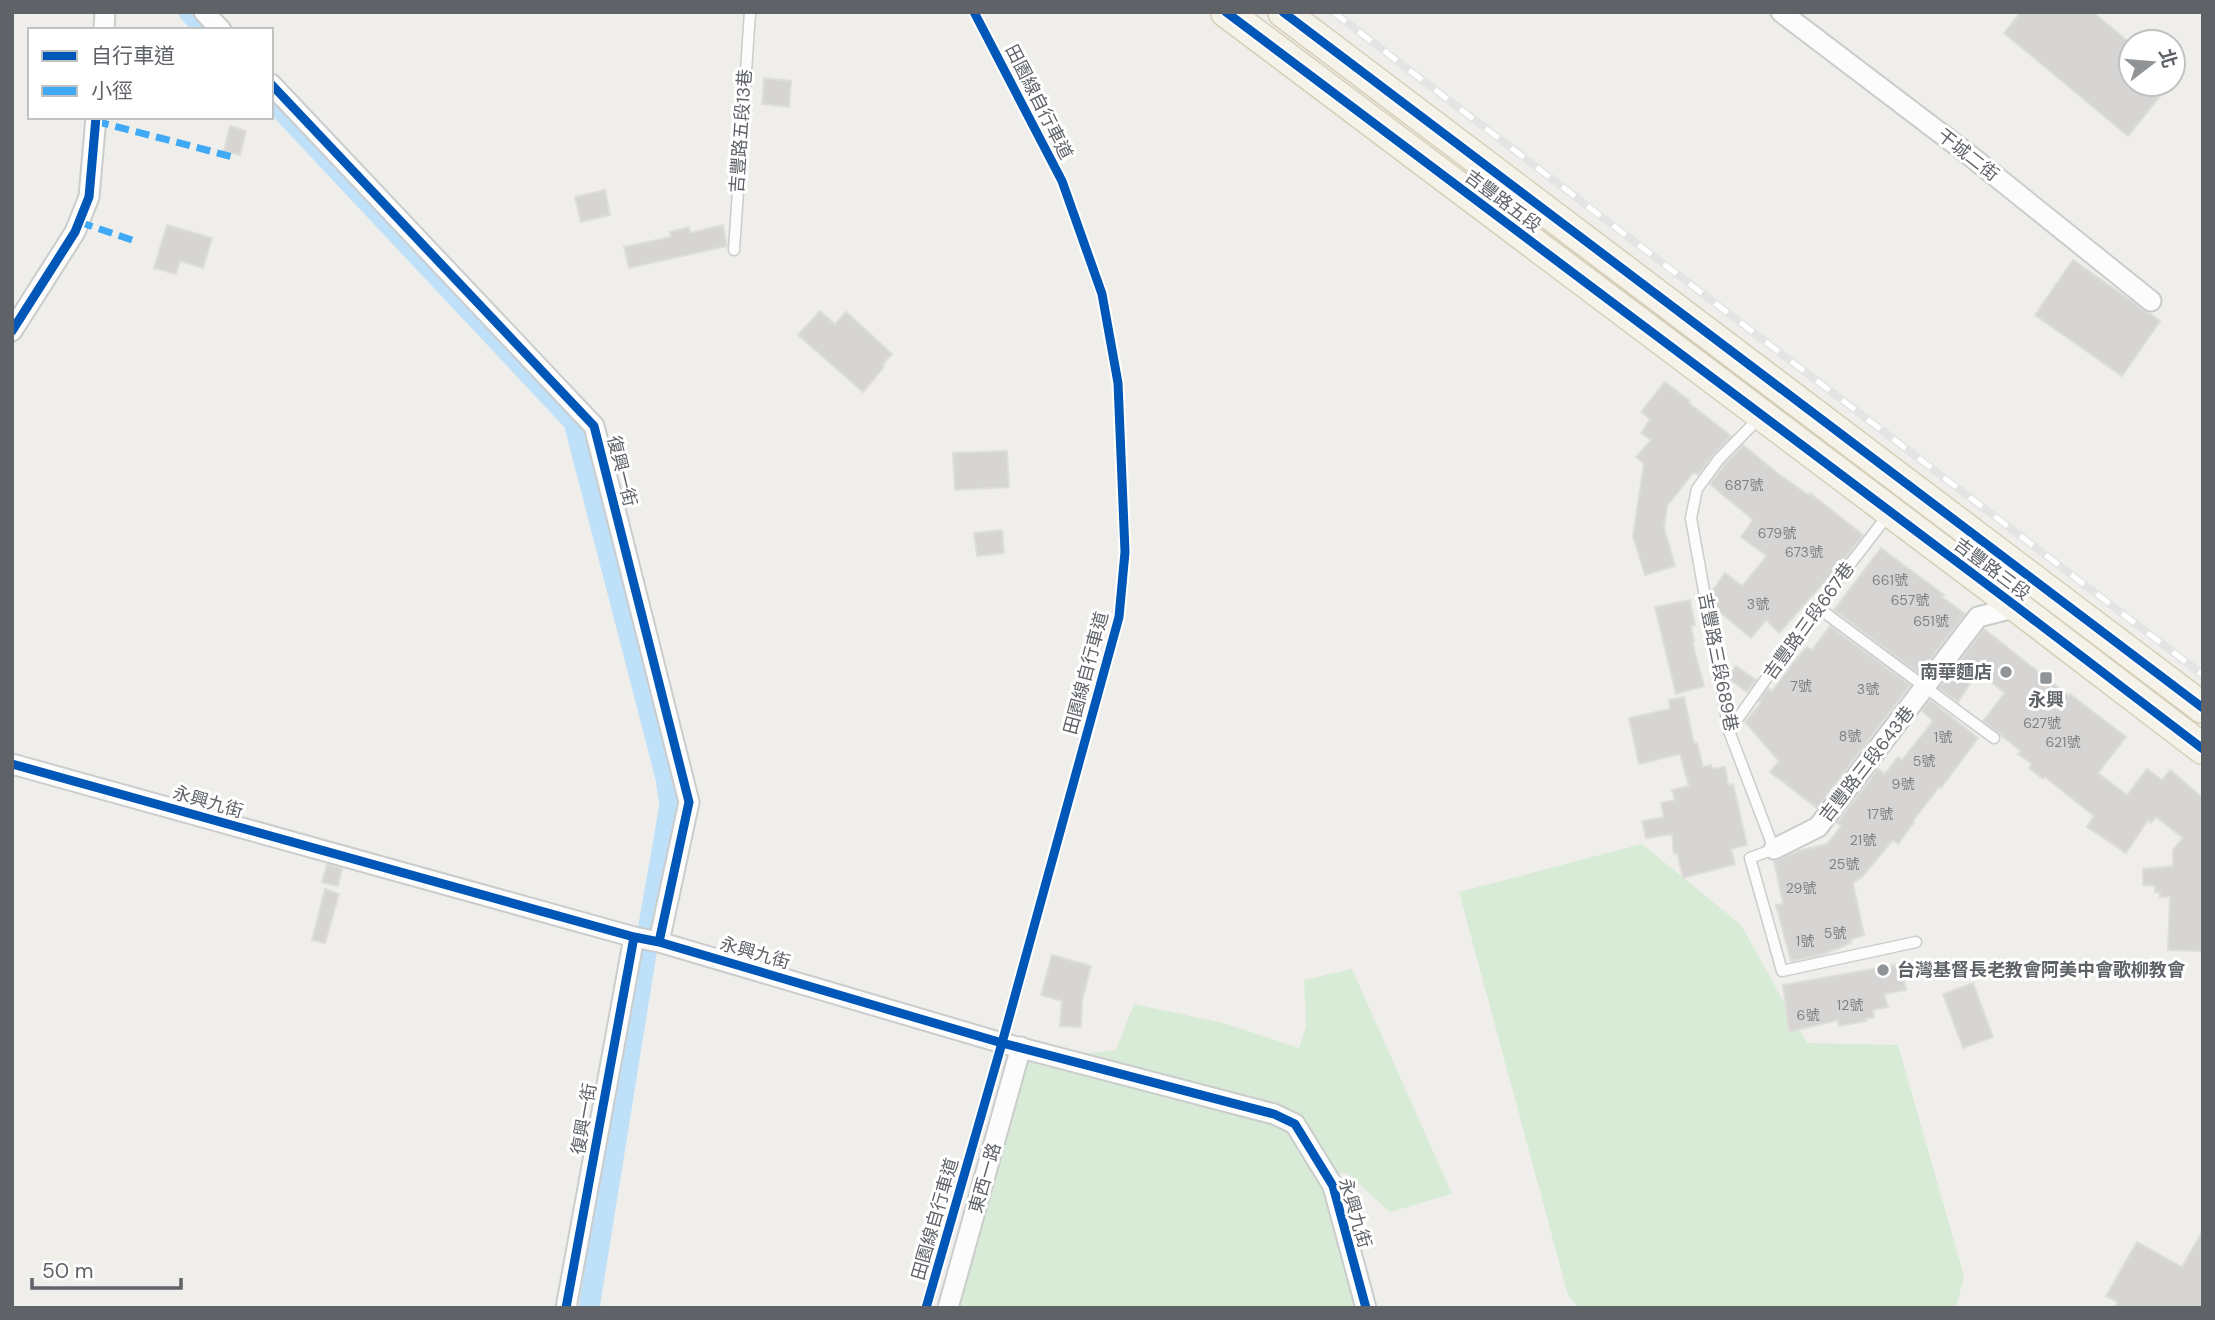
<svg xmlns="http://www.w3.org/2000/svg" width="2215" height="1320" font-family="'DM Sans','Noto Sans TC',sans-serif">
  <style>
    .green { fill: #d8ebd6 }
    .lines { fill: none; stroke-linecap: round; stroke-linejoin: round }
    .canal { stroke: #bfe0f9; stroke-width: 21 }
    .building { fill: #d6d5d3; stroke: #deddd9; stroke-width: 2 }
    .lane-casing { stroke: #cbcccc; stroke-width: 13 }
    .street-casing { stroke: #cbcccc; stroke-width: 23 }
    .primary-casing { stroke: #d7ceb8; stroke-width: 33 }
    .lane { stroke: #fdfcfc; stroke-width: 10 }
    .street { stroke: #fdfcfc; stroke-width: 19 }
    .primary { stroke: #f4f2e9; stroke-width: 30 }
    .rail-casing { stroke: #e4e4e4; stroke-width: 8 }
    .rail { stroke: #fff; stroke-width: 5; stroke-dasharray: 16; stroke-linecap: butt }
    .quiet { stroke: #3fa9f5; stroke-width: 7; stroke-dasharray: 14 7; stroke-linecap: butt }
    .cycleway-casing { stroke: #fff; stroke-width: 13 }
    .cycleway { stroke: #0057b8; stroke-width: 9 }
    .poi-dot { fill: #919496; stroke: #fff; stroke-width: 2.5 }
    .labels { text-anchor: middle; dominant-baseline: central; stroke-width: 6; stroke-linejoin: round; paint-order: stroke }
    .number-label { font-size: 14px; fill: #7e8184 }
    .street-label { font-size: 18px; fill: #5f6368; stroke: #fff }
    .poi-label { font-size: 18px; font-weight: bold; fill: #5f6368; stroke: #fff; text-anchor: end }
  </style>
  <rect width="100%" height="100%" fill="#efeeea"/>
  <path class="green" d="M1642 844 1741 925 1807 1043 1898 1045 1964 1276 1956 1308H1579L1568 1295 1459 892Z
    M1352 969 1452 1194 1390 1212 1348 1174 1342 1173 1336 1176 1362 1308H955L1028 1060 1116 1050 1134 1004 1223 1023 1299 1048 1306 1026 1304 980Z"/>
  <g class="lines">
    <path class="canal" d="M189 12 206 30
      M271 99 574 422 666 778 670 805 649 925
      M589 1308 647 947"/>
  </g>
  <path class="building" d="M2021 12H2093L2131 44V84H2170L2128 136 2004 33Z
    M764 78 791 81 789 107 762 104Z
    M230 126 246 131 240 155 224 151Z
    M605 190 610 215 581 222 575 197Z
    M167 225 212 238 203 268 180 261 176 274 154 268Z
    M723 225 727 246 629 268 624 247 671 237 670 232 689 227 690 233Z
    M2073 260 2160 321 2122 376 2035 315Z
    M820 311 835 324 846 312 892 354 882 365 884 367 863 392 798 335Z
    M1665 382 1690 401 1689 403 1731 436 1714 454 1698 475 1694 472 1667 506 1664 528 1675 566 1645 575 1633 536 1644 464 1636 457 1651 440 1641 433 1650 419 1641 412Z
    M1743 445 1776 472 1808 495 1810 493 1863 535 1839 566 1779 633 1766 620 1751 638 1715 608 1712 591 1725 573 1742 586 1767 556 1741 537 1753 520 1710 484 1725 464Z
    M1007 451 1009 487 955 490 953 453Z
    M1002 530 1004 553 977 556 974 533Z
    M1881 548 1944 595 1942 597 1965 614 1919 674 1834 610Z
    M1690 600 1695 625 1691 626 1694 642H1692L1704 686 1676 694 1655 607Z
    M1830 626 1910 685 1817 808 1770 772 1779 761 1745 722 1761 703 1759 701 1768 688 1772 691 1797 658 1807 647 1812 650Z
    M1984 629 2069 696 2070 694 2126 737 2098 773 2127 795 2147 769 2162 780 2170 770 2203 798V951L2168 950 2170 897H2160V893L2155 892V886L2143 885V869L2173 866V850L2183 838 2156 817 2151 823 2148 820 2126 853 2087 827 2094 816 2045 777 2043 779 2029 768 2032 764 2018 754 2021 751 1983 721 2005 693 1978 671 1958 702 1939 688Z
    M1736 666 1756 680 1747 692 1728 678Z
    M1684 697 1694 743H1697L1703 767 1711 765 1712 769 1725 767 1728 785 1733 784 1747 845 1731 849 1735 864 1683 878 1677 853 1674 854 1672 834 1646 838 1642 821 1664 817 1661 803 1675 800 1672 790 1689 786 1680 754 1639 764 1629 718 1670 709 1669 700Z
    M1930 700 1978 738 1941 788 1939 787 1913 821 1914 822 1898 844 1893 840 1863 876 1853 883 1864 935 1850 940 1851 943 1824 954 1791 961 1776 905 1783 904 1774 861 1798 851 1827 844 1841 826 1837 823 1878 769 1885 774 1898 757 1902 760 1933 721 1922 711Z
    M327 864 342 869 338 886 322 882Z
    M325 889 339 894 325 943 312 940Z
    M1052 955 1091 966 1082 1001 1081 1027 1060 1026 1062 1001 1041 995Z
    M1901 964 1906 990 1884 994 1888 1007 1873 1010 1874 1017 1865 1019 1866 1021 1839 1026 1838 1020 1789 1032 1783 985Z
    M1973 983 1993 1037 1963 1048 1943 994Z
    M2203 1230V1308H2114L2118 1302 2106 1296 2137 1242 2182 1267Z"/>
  <g class="lines">
    <defs>
      <path id="lane" d="M734 250 750 12
        M1760 417 1719 459 1697 489 1691 518 1729 731 1774 849 1750 858 1782 971 1916 942
        M1817 607 1994 738
        M1729 731 1817 607 1888 515"/>
      <path id="street" d="M204 12 221 30
        M1781 12 1968 154 2151 301
        M104 30 105 12
        M271 84 594 426 689 802 659 942
        M12 331 75 232 89 197 96 117
        M12 764 634 937 659 942 1002 1043 1274 1114 1295 1124 1333 1186 1366 1308
        M1774 849 1818 827 1978 617 2017 607 2021 603
        M566 1308 634 937
        M948 1308 1021 1047"/>
      <path id="primary" d="M1226 12 2017 607 2203 749
        M1283 12 2203 708"/>
    </defs>
    <use href="#lane" class="lane-casing"/>
    <use href="#street" class="street-casing"/>
    <use href="#primary" class="primary-casing"/>
    <use href="#lane" class="lane"/>
    <use href="#street" class="street"/>
    <use href="#primary" class="primary"/>
    <defs>
      <path id="rail" d="M1333 12 2203 675"/>
    </defs>
    <use href="#rail" class="rail-casing"/>
    <use href="#rail" class="rail"/>
    <path class="quiet" d="M95 121 237 158
      M79 222 135 241"/>
    <defs>
      <path id="cycleway" d="M1226 12 2017 607 2203 749
        M1283 12 2203 708
        M271 84 594 426 689 802 659 942
        M12 331 75 232 89 197 96 117
        M12 764 634 937 659 942 1002 1043 1274 1114 1295 1124 1333 1186 1366 1308
        M566 1308 634 937
        M926 1308 1002 1043 1119 617 1125 552 1118 383 1102 294 1062 181 974 12"/>
    </defs>
    <use href="#cycleway" class="cycleway-casing"/>
    <use href="#cycleway" class="cycleway"/>
  </g>
  <g class="poi-dot">
    <circle cx="2006" cy="672" r="7"/>
    <rect x="2039" y="671" width="14" height="14" rx="3.5"/>
    <circle cx="1883" cy="970" r="7"/>
  </g>
  <g class="labels">
    <g class="number-label">
      <text x="1744" y="485">687號</text>
      <text x="1777" y="533">679號</text>
      <text x="1804" y="552">673號</text>
      <text x="1890" y="580">661號</text>
      <text x="1910" y="600">657號</text>
      <text x="1758" y="604">3號</text>
      <text x="1931" y="621">651號</text>
      <text x="1801" y="686">7號</text>
      <text x="1868" y="689">3號</text>
      <text x="2042" y="723">627號</text>
      <text x="1850" y="736">8號</text>
      <text x="1943" y="737">1號</text>
      <text x="2063" y="742">621號</text>
      <text x="1924" y="761">5號</text>
      <text x="1903" y="784">9號</text>
      <text x="1880" y="814">17號</text>
      <text x="1863" y="840">21號</text>
      <text x="1844" y="864">25號</text>
      <text x="1801" y="888">29號</text>
      <text x="1835" y="933">5號</text>
      <text x="1805" y="941">1號</text>
      <text x="1850" y="1005">12號</text>
      <text x="1808" y="1015">6號</text>
    </g>
    <g class="street-label">
      <text transform="translate(1039 102) rotate(63)">田園線自行車道</text>
      <text transform="translate(741 131) rotate(-86)">吉豐路五段13巷</text>
      <text transform="translate(1968 155) rotate(38)">干城二街</text>
      <text transform="translate(1503 201) rotate(37)">吉豐路五段</text>
      <text transform="translate(622 471) rotate(76)">復興一街</text>
      <text transform="translate(1992 569) rotate(37)">吉豐路三段</text>
      <text transform="translate(1809 621) rotate(-54)">吉豐路三段667巷</text>
      <text transform="translate(1718 662) rotate(79)">吉豐路三段689巷</text>
      <text transform="translate(1086 673) rotate(-75)">田園線自行車道</text>
      <text transform="translate(1867 764) rotate(-52)">吉豐路三段643巷</text>
      <text transform="translate(208 802) rotate(16)">永興九街</text>
      <text transform="translate(755 953) rotate(16)">永興九街</text>
      <text transform="translate(584 1119) rotate(-80)">復興一街</text>
      <text transform="translate(985 1178) rotate(-74)">東西一路</text>
      <text transform="translate(1355 1213) rotate(73)">永興九街</text>
      <text transform="translate(935 1219) rotate(-74)">田園線自行車道</text>
    </g>
    <g class="poi-label">
      <text x="1992" y="672">南華麵店</text>
      <text x="2046" y="700" text-anchor="middle">永興</text>
      <text x="1897" y="970" text-anchor="start">台灣基督長老教會阿美中會歌柳教會</text>
    </g>
  </g>
  <rect width="2215" height="1320" fill="none" stroke="#5f6368" stroke-width="28"/>
  <rect x="28" y="28" width="245" height="91" fill="#ffffff" stroke="#bfc1c3" stroke-width="2"/>
  <rect x="42" y="51" width="35" height="10" fill="#0057b8" stroke="#bfc1c3" stroke-width="2"/>
  <text x="91" y="63" font-size="21" fill="#5f6368">自行車道</text>
  <rect x="42" y="86" width="35" height="10" fill="#3fa9f5" stroke="#bfc1c3" stroke-width="2"/>
  <text x="91" y="98" font-size="21" fill="#5f6368">小徑</text>
  <g transform="translate(2152 63) rotate(74)"><circle r="33" fill="#ffffff" stroke="#bfc1c3" stroke-width="2"/>
  <path d="M0-5L12 26L0 18L-12 26Z" fill="#919496"/>
  <text y="-10" font-size="19" font-weight="bold" text-anchor="middle" fill="#5f6368">北</text>
  </g>
  <path d="M32 1278v10h149v-10" fill="none" stroke="#5f6368" stroke-width="3.5"/>
  <text x="42" y="1278" font-size="21" fill="#5f6368" stroke="#ffffff" stroke-width="5" paint-order="stroke">50 m</text>
</svg>
